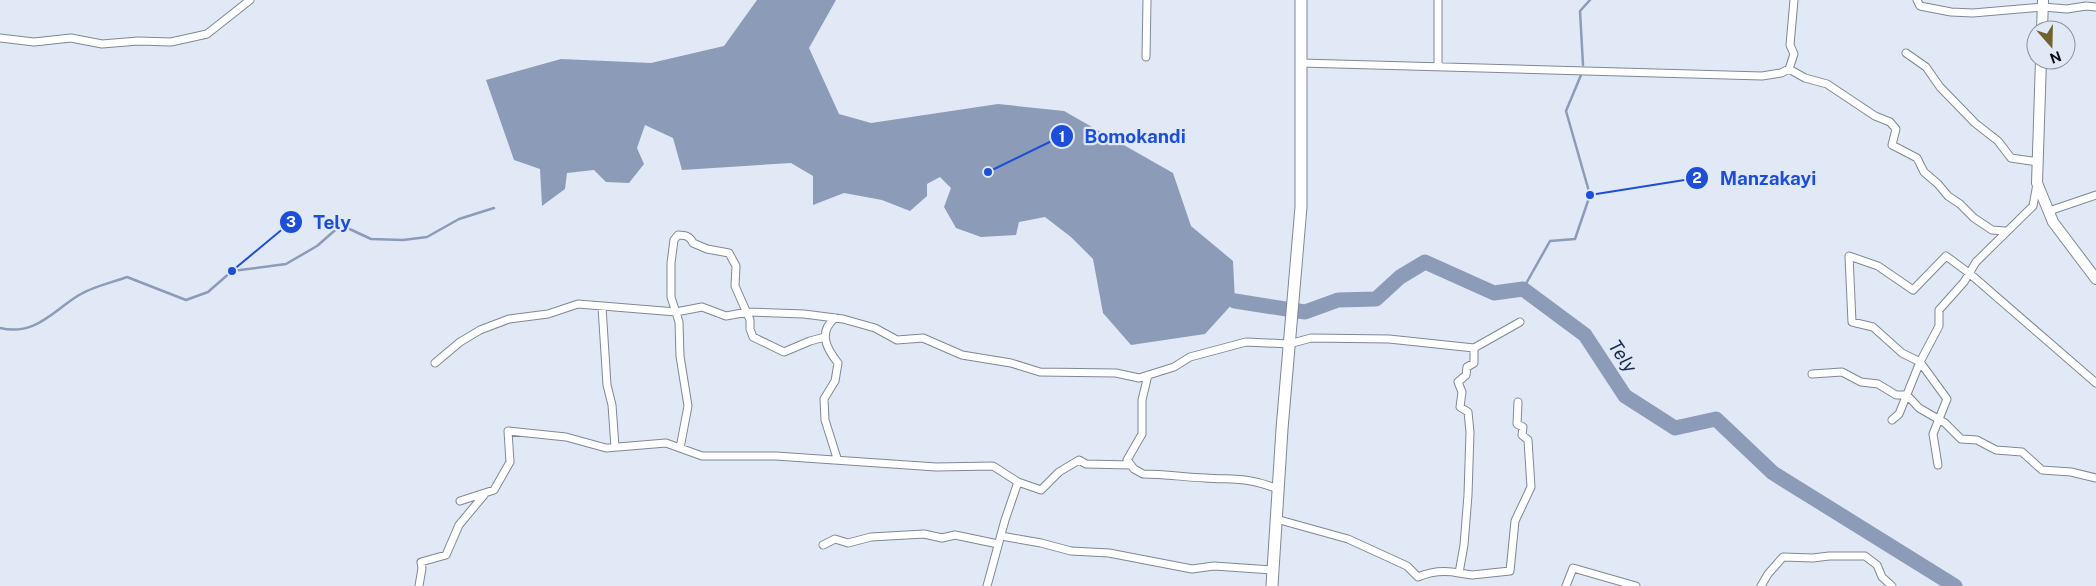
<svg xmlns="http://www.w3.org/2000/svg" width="2096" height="586" font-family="'Public Sans',sans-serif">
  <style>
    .water { fill: #8c9bb7 }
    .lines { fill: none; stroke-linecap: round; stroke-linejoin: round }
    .stream { stroke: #8c9bb7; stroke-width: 2.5 }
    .river { stroke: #8c9bb7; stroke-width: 15 }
    .street-casing { stroke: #808794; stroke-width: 9 }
    .secondary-casing { stroke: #808794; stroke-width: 12 }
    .primary-casing { stroke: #808794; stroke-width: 13 }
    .street { stroke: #fff; stroke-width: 7 }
    .secondary { stroke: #fff; stroke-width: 10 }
    .primary { stroke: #fff; stroke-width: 11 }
    .labels { text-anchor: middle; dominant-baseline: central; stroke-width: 4.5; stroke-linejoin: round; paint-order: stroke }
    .water-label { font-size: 19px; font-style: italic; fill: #172a50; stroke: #e1e9f7 }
    .leader { fill: none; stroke: #1d4ed8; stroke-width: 2 }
    .callout-dot { fill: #1d4ed8; stroke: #e1e9f7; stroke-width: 2 }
    .mark-label { font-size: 15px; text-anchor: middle; font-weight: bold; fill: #fff }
    .callout-label { font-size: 19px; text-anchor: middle; font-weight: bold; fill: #1d4ed8; stroke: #e1e9f7; stroke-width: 4.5; stroke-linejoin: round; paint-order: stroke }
  </style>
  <rect width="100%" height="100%" fill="#e1e9f7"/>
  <path class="water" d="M757 0H836L809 48 839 114 871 123 998 104 1064 111 1173 173 1191 226 1233 261 1235 301 1205 334 1131 345 1103 313 1093 259 1071 237 1045 217 1019 222 1016 235 981 237 956 228 944 207 951 188 940 177 927 184V196L910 211 882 200 844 193 813 205V176L791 163 682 170 673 138 645 125 637 148 644 164 629 183 606 182 594 170 567 173 565 189 542 206 540 169 514 160 486 80 561 59 651 63 724 46Z"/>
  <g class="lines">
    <path class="stream" d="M1583 65 1580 11 1590 0
      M1523 289 1550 241 1575 239 1590 195 1566 111 1581 75
      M0 328C34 336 51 313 76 297 90 287 111 283 127 277L186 300 208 292 232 271 286 264 317 246 341 225 371 239 403 240 427 237 459 219 494 208"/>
    <path class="river" d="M1235 301 1305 312 1338 300 1376 299 1400 277 1425 262 1494 293 1523 289 1585 335 1625 396 1675 428 1716 419 1773 473 1955 586"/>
    <defs>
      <path id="street" d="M1917 0 1920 6 1951 12 1973 13 2043 7 2067 9 2086 6 2096 7
        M0 38 34 42 71 38 102 44 138 41 171 42 207 34 250 0
        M1906 53 1926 67 1940 87 1975 123 1998 141 2011 158 2038 162
        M1146 57 1147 0
        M1301 63 1762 76 1781 73 1789 69 1794 54 1790 45 1794 0
        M1438 67V0
        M1789 69 1805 78 1827 84 1875 116 1890 122 1896 129 1892 145 1917 158 1924 172 1938 184 1948 196 1960 204 1974 218 1992 230 2005 231
        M2049 211 2096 195
        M602 307 607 385 612 405 615 447
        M835 318C818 332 826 348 838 363L835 381 824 399 825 420 837 458
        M435 363 460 342 480 330 509 319 548 314 578 304 676 312 702 307 726 316 748 312 804 314 843 319 875 328 897 340 923 338 962 355 1011 363 1040 372 1116 373 1139 378 1174 367 1190 357 1246 342 1289 344 1311 338 1389 339 1474 348 1520 322
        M1812 374 1842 372 1861 382 1878 384 1896 395H1907L1919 408 1945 423 1961 439 1977 440 1996 450 2022 452 2042 470 2071 472 2096 478
        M1148 375 1142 400V434L1127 460 1134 469 1143 474C1164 474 1184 477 1205 478 1236 480 1248 477 1278 489
        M1892 420 1899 414 1920 362 1939 326V310L1964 282 1976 262 2033 206 2037 184
        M680 448 688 406 680 356 679 322 671 297V263L674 240 678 235C685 235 690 236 693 243L707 249 729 253 736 266 735 286 750 320V329L753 337 784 352 810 341 825 337
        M1938 465 1933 434 1947 399 1920 362 1902 353 1873 327 1852 322 1849 256 1878 266 1913 290 1946 256 1969 273 2096 383
        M1018 482 1041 490 1059 472 1079 460 1086 464 1131 465
        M460 501 494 490 510 462 508 431 566 437 606 448 666 443 702 456H776L936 467 993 466 1018 482 1005 520 987 586
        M1276 519 1348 539 1407 566 1418 577C1432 571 1444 570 1459 573L1464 545 1468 495 1470 432 1468 412 1460 407 1462 392 1458 382 1466 375 1467 367 1474 363V348
        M1001 536 1041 543 1071 551 1109 553 1192 569 1214 566 1273 570
        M823 545 835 539 848 543 871 537 924 534 942 538 955 535 998 544
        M1459 573 1472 575 1510 571 1515 521 1531 487 1528 440 1522 435 1523 427 1517 424 1518 402
        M419 586 422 568 421 562 446 555 459 525 484 495
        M1566 586 1573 568 1636 586
        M1761 586 1768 574 1783 557 1813 558 1829 556H1865L1877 565 1882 577 1892 586"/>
      <path id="secondary" d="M2042 30 2043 0
        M2041 60 2037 183 2053 222 2096 279"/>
      <path id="primary" d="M1272 586 1282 429 1301 207V0"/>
    </defs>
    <use href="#street" class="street-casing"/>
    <use href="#secondary" class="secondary-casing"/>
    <use href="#primary" class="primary-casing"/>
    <use href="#street" class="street"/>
    <use href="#secondary" class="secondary"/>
    <use href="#primary" class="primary"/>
  </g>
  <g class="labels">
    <g class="water-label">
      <text transform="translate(1623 356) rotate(56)">Tely</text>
    </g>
  </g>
  <path class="leader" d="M988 172L1062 136M1590 195L1697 178M232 271L291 222"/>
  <g class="callout-dot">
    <circle cx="988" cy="172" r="5"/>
    <circle cx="1590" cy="195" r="5"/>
    <circle cx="232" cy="271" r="5"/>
    <circle cx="1062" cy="136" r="12"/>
    <circle cx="1697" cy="178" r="12"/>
    <circle cx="291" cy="222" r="12"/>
  </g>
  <g class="mark-label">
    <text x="1062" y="142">1</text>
    <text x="1697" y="183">2</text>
    <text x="291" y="227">3</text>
  </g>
  <g class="callout-label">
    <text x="1135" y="143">Bomokandi</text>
    <text x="1768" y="185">Manzakayi</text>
    <text x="332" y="229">Tely</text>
  </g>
  <g transform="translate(2051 45) rotate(160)"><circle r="24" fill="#e1e9f7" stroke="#8b919b"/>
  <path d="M0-4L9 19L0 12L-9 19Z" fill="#72612f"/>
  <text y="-8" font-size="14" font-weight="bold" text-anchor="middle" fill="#0a0c11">N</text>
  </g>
</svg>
